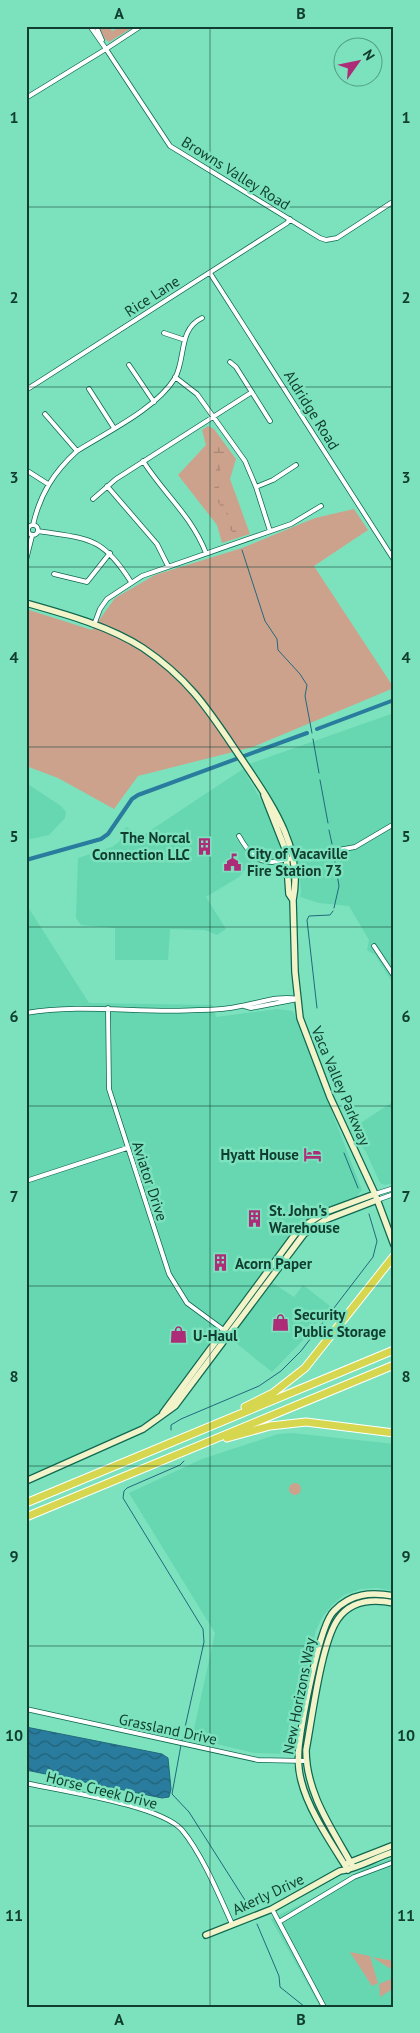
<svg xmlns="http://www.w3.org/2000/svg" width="420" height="2033" font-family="'PT Sans',sans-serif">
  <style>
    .built { fill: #66d7b1 }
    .green { fill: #cda28d }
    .wetland { fill: url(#wetland-marsh) }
    .water { fill: url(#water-waves); stroke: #22697c }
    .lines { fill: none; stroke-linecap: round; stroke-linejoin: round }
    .stream { stroke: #22697c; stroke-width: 1 }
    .canal { stroke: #297c9d; stroke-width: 4 }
    .street-casing { stroke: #0f6850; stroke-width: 5.5 }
    .secondary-casing { stroke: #0f6850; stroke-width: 8 }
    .highway-casing { stroke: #fff; stroke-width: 9 }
    .street { stroke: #fff; stroke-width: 4 }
    .secondary { stroke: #f3f3ca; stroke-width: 5.5 }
    .highway { stroke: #d7d64f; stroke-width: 7 }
    .grid { fill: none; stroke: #103d2f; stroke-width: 1; stroke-opacity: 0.55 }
    .labels { text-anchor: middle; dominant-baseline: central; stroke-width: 5; stroke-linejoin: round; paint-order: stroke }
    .street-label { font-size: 15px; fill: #103d2f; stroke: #7ce2be }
    .poi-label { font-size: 15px; font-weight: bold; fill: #103d2f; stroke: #7ce2be; text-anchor: start }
    .neatline { fill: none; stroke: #103d2f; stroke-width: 2 }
    .grid-label { font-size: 16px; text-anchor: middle; font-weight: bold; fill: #103d2f }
  </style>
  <defs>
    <pattern id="wetland-marsh" width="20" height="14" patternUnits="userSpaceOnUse" patternTransform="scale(1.25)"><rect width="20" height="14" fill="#cda28d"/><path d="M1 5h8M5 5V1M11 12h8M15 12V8" fill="none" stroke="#a58574"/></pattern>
    <pattern id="water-waves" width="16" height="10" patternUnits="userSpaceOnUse" patternTransform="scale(1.25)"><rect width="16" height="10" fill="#297c9d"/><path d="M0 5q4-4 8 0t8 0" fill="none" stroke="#206279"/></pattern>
  </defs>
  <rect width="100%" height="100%" fill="#7ce2be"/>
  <path class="built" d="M394 713V985L375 955 367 950 369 940 349 906 319 903 300 897 301 891 298 865 290 832 249 764Z
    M243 769 268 812 281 850 282 864 267 865 252 861 239 877 206 897 226 929 217 935 205 930 170 929 168 960H115V928L81 925 76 918 78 858 112 847 119 842 126 827 142 836Z
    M26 783 61 806 66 812 65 818 49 835 26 840Z
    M26 904 89 1003 213 1005 216 1017 277 1009 293 1011 362 1190 356 1197 317 1212 292 1235 159 1412 146 1424 126 1435 26 1476Z
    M394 1101V1183L385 1185 380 1183 366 1152 350 1130Z
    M271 1282 294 1297 303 1285 330 1306 303 1340 272 1372 231 1339Z
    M292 1433 394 1444V1591L377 1588 361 1589 344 1595 332 1605 323 1616 316 1630 304 1680 292 1750 288 1754 254 1753 192 1738 215 1633 129 1493 202 1459 278 1434Z
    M394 1858V2007H320L271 1919 311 1899 368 1866Z"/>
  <path class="green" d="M98 26H109L112 31 123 26H135L109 42 105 39Z
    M208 426 214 429 236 459 230 479 250 534 222 543 217 525 178 475 206 445 202 430Z
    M354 509 368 530 314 566 394 688 253 747 138 776 114 809 58 778 26 766V609L92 630 115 598 155 575 242 548 315 518Z
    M289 1489a6 6 0 1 1 12 0a6 6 0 1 1-12 0Z
    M350 1952 370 1956 378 1983 372 1986Z
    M372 1957 394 1961V1971Z
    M394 1978V1988L380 1997 379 1984Z"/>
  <path class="wetland" d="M220 445 223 446 227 453 222 457 218 485 231 522 237 531 235 535 227 526 225 513 216 499 214 483 217 462 212 452Z"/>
  <path class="water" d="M26 1727 162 1754 168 1758 171 1789 169 1797 162 1798 26 1770Z"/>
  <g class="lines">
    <path class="stream" d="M242 550 265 621 277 639 278 650 300 674 307 685 305 696 312 733
      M313 739 319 773
      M320 780 328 823
      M329 830 332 844
      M334 856 339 886 334 908
      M317 1008 307 920 309 916 330 915 333 911
      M344 1153 358 1188
      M171 1430V1425L181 1419 259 1386 281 1371 301 1351 373 1257 377 1241 369 1214
      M182 1741 204 1642 203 1629 123 1498 124 1491 127 1488 180 1465 184 1461
      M181 1745 172 1794 189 1812 250 1908
      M257 1924 279 1976 280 1987 305 2007"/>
    <path class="canal" d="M317 729 394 700
      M26 860 101 839 108 834 132 799 138 795 307 733"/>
    <defs>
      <path id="street" d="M90 26 106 49
        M96 26 102 40
        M106 49 141 26
        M26 98 106 49 170 146 320 238 326 240 337 238 394 201
        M210 273 394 560
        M164 333 185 340
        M230 362 236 367 270 421
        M129 365 154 402
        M175 377 197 394 245 461 256 487 270 531
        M89 389 114 428
        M26 390 287 223 290 219
        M45 414 77 451
        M143 461C164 494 191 515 206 553
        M26 470 48 484
        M107 486 157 544 168 566
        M256 487 273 480 296 465
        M93 499 116 479 252 392
        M28 530a5 5 0 1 1 10 0a5 5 0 1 1-10 0Z
        M33 525C40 494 54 472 77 451 107 432 156 409 175 378 186 359 178 329 202 318
        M38 531C89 539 102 536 131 582
        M26 560 32 536
        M54 574 87 582 110 553
        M94 625 100 609 107 599 142 576 291 524 321 506
        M239 836C247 850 255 862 272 862L355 847 394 824
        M374 946 394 976
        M244 1006 251 1008 298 999
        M108 1008 109 1089 169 1274 187 1303 225 1331
        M26 1013C84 1003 141 1014 199 1010 213 1010 228 1009 241 1006 259 1003 279 995 298 999
        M26 1181 127 1148
        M375 1194 394 1188
        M377 1200 394 1194
        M26 1709 258 1760 306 1761
        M26 1783C61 1791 160 1805 182 1830 202 1854 219 1895 232 1924
        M272 1909 324 2007
        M279 1922 354 1877 394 1862"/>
      <path id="secondary" d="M26 603C65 614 109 626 143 648 192 681 211 714 243 761 270 802 304 847 293 900L289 894 286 851 264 795
        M293 900 295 972 300 1018 330 1097 375 1194 394 1245
        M163 1413 299 1229 326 1212 375 1194
        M26 1481 143 1429 175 1406 304 1234 325 1220 377 1200
        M348 1863 394 1845
        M353 1867C333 1830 306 1794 306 1750 312 1719 321 1643 338 1619 351 1600 374 1599 394 1603
        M348 1870C332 1844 308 1810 301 1780 298 1769 298 1757 299 1746 302 1721 319 1625 334 1611 351 1593 371 1592 394 1596
        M206 1935 272 1909 340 1871C358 1869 376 1857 394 1852"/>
      <path id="highway" d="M245 1407 273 1393 305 1368 394 1256
        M227 1438 270 1426 306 1422 394 1433
        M26 1503 394 1350
        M26 1517 394 1365"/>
    </defs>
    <use href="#street" class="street-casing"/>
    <use href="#secondary" class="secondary-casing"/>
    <use href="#highway" class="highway-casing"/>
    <use href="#street" class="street"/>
    <use href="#secondary" class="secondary"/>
    <use href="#highway" class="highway"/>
  </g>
  <path class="grid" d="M210 26V2007M26 207H394M26 387H394M26 567H394M26 747H394M26 927H394M26 1106H394M26 1286H394M26 1466H394M26 1646H394M26 1826H394"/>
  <defs>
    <symbol id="building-bare" viewBox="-9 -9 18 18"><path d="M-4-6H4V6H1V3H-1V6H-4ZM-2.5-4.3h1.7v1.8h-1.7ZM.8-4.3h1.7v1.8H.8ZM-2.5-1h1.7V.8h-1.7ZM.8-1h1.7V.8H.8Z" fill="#ad2c78" stroke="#7ce2be" stroke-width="2.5" paint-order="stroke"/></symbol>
    <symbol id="civic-bare" viewBox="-9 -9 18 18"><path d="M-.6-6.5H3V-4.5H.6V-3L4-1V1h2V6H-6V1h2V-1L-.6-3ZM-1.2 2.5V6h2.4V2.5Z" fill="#ad2c78" stroke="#7ce2be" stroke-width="2.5" paint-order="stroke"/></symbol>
    <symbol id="hotel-bare" viewBox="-9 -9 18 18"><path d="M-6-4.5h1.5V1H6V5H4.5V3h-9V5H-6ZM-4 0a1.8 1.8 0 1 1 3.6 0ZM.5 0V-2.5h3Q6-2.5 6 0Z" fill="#ad2c78" stroke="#7ce2be" stroke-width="2.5" paint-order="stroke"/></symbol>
    <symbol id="shop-bare" viewBox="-9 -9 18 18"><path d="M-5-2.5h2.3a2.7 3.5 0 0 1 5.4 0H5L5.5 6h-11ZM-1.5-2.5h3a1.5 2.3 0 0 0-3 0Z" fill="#ad2c78" stroke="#7ce2be" stroke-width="2.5" paint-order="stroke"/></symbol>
  </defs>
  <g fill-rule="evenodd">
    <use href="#building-bare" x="192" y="834" width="25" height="25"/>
    <use href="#civic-bare" x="220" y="850" width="25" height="25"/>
    <use href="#hotel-bare" x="300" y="1142" width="25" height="25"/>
    <use href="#building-bare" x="242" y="1206" width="25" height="25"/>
    <use href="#building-bare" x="208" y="1250" width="25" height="25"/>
    <use href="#shop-bare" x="268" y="1310" width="25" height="25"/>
    <use href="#shop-bare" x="166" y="1322" width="25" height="25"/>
  </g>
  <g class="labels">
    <g class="street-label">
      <text transform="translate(236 173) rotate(32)">Browns Valley Road</text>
      <text transform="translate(152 296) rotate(-33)">Rice Lane</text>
      <text transform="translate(312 410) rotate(58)">Aldridge Road</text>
      <text transform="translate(341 1086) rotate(67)">Vaca Valley Parkway</text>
      <text transform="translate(150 1181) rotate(72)">Aviator Drive</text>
      <text transform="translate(299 1696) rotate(-79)">New Horizons Way</text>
      <text transform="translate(168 1729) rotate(12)">Grassland Drive</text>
      <text transform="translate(102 1790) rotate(14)">Horse Creek Drive</text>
      <text transform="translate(268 1894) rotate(-25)">Akerly Drive</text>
    </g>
    <g class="poi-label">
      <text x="190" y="837" text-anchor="end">The Norcal<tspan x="190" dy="17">Connection LLC</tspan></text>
      <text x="247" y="853">City of Vacaville<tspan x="247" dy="17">Fire Station 73</tspan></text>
      <text x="299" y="1154" text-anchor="end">Hyatt House</text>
      <text x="269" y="1210">St. John's<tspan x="269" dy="17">Warehouse</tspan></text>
      <text x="235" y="1263">Acorn Paper</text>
      <text x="294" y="1314">Security<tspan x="294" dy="17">Public Storage</tspan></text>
      <text x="193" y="1335">U-Haul</text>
    </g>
  </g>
  <rect width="420" height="2033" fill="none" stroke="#7ce2be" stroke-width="55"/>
  <g transform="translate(358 62) rotate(57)"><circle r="24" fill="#7ce2be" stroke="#51a085"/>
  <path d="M0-4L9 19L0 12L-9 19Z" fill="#ad2c78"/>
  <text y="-8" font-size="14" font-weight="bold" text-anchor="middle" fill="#103d2f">N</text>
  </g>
  <rect x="28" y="28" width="364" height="1978" class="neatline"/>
  <g class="grid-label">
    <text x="119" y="19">A</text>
    <text x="301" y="19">B</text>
    <text x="14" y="123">1</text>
    <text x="406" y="123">1</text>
    <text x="14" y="303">2</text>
    <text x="406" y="303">2</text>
    <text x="14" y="483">3</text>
    <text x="406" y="483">3</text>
    <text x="14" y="663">4</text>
    <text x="406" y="663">4</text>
    <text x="14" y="842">5</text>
    <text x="406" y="842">5</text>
    <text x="14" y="1022">6</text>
    <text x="406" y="1022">6</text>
    <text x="14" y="1202">7</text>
    <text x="406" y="1202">7</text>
    <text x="14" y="1382">8</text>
    <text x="406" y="1382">8</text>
    <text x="14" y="1562">9</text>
    <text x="406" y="1562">9</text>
    <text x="14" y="1741">10</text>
    <text x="406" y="1741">10</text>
    <text x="14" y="1921">11</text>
    <text x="406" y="1921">11</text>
    <text x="119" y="2025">A</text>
    <text x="301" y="2025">B</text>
  </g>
</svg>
